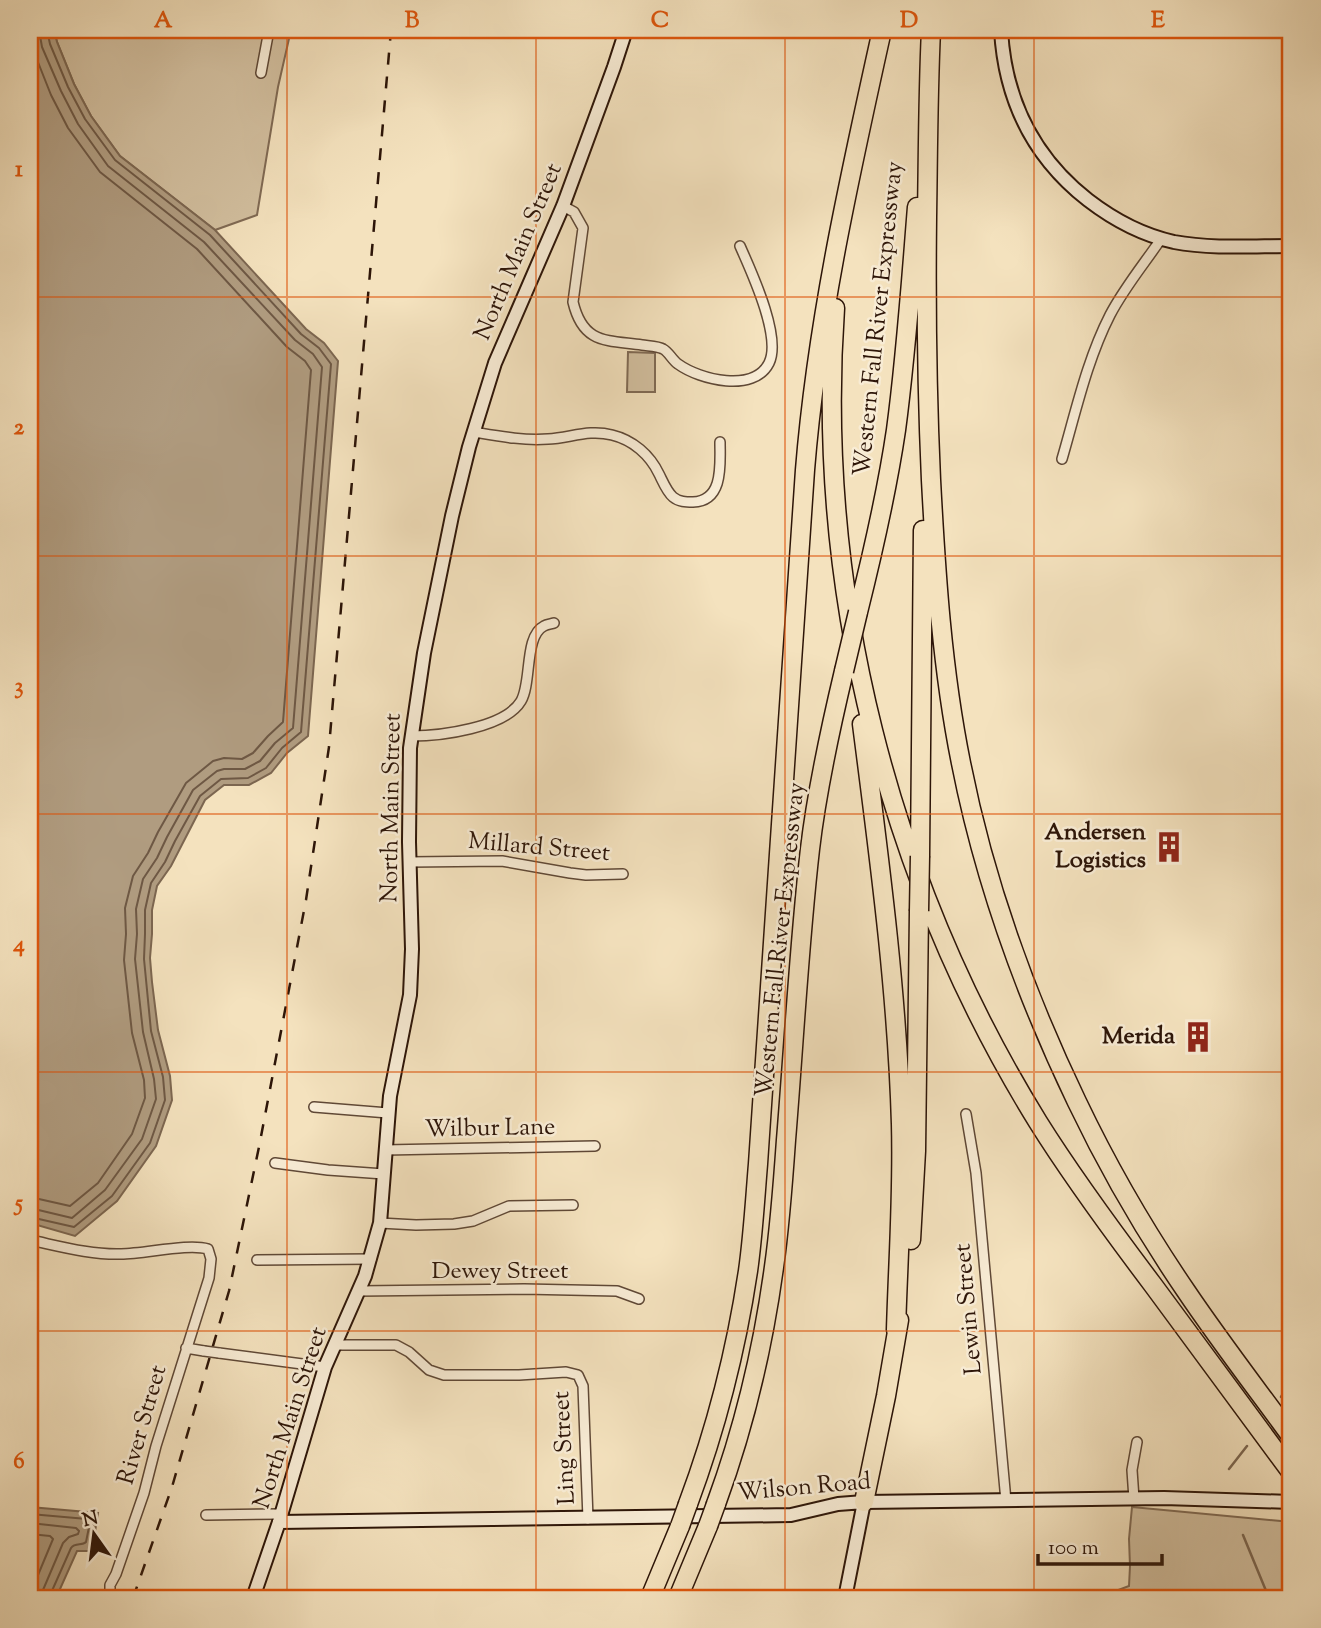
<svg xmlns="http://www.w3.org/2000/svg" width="1321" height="1628" font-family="'Sorts Mill Goudy',serif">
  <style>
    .green { fill: #d2bf9f; stroke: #806a54; stroke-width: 2 }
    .water { fill: #b09c80; stroke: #7c6650; stroke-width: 2 }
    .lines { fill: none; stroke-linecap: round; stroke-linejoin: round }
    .shore { stroke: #6e5844; stroke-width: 2 }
    .stream { stroke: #7c6650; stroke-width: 2.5 }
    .street-casing { stroke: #5f4836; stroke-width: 12 }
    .secondary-casing { stroke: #2d1508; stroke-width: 16 }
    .highway-casing { stroke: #2d1508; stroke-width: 21 }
    .street { stroke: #f8ecd5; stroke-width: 9 }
    .secondary { stroke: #f8ecd5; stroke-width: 12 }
    .highway { stroke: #f4e2be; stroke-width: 18 }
    .rail { stroke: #2d1508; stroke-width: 2.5; stroke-dasharray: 12 12; stroke-linecap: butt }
    .street-bridge-casing { stroke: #5f4836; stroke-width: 12; stroke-linecap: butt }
    .highway-bridge-casing { stroke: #2d1508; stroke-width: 21; stroke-linecap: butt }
    .street-bridge { stroke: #f8ecd5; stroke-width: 9 }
    .highway-bridge { stroke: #f4e2be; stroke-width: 18 }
    .grid { fill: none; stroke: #df560c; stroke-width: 2; stroke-opacity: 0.55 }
    .labels { text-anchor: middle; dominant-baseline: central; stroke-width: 5; stroke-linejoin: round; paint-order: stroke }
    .street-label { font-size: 24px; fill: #2d1508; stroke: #f8ecd5 }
    .poi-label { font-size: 24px; font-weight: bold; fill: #2d1508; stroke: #f8ecd5; text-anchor: end }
    .neatline { fill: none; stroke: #df560c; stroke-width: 2.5 }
    .grid-label { font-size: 23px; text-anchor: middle; font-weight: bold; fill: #df560c }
  </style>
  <rect width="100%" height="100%" fill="#f4e2be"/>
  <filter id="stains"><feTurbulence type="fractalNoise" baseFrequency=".00286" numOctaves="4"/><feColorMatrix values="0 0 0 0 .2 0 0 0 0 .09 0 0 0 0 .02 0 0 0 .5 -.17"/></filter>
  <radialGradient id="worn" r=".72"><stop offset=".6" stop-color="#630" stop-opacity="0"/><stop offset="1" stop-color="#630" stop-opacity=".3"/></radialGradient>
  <path class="green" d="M54 30H291L278 87 257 215 215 230 120 156 91 116 74 84 57 42Z
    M628 352 655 353V392H627Z
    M1132 1507 1291 1522V1598H927L1036 1593 1105 1595 1129 1586 1130 1566 1129 1539Z"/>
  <path class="water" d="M30 30H54L57 42 74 84 91 116 120 156 215 230 306 329 324 343 338 361 308 736 287 753 271 773 249 785H224L205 800 171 866 157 886 152 910V934L150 958 152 982 158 1030 170 1076 172 1100 156 1146 117 1201 75 1236 30 1223Z
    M30 1507 98 1513 92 1551H77L56 1598H30Z"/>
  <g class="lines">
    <path class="shore" d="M30 42 51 95 68 128 100 172 197 249 287 347 305 361 311 370 283 722 268 736 253 753 242 759 224 758 213 761 186 783 158 832 148 853 133 876 125 908 126 934 124 960 132 1033 144 1080 145 1098 132 1134 98 1183 70 1206 30 1197
      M30 1208 72 1218 105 1190 142 1139 156 1099 154 1079 143 1032 135 959 137 934 136 909 143 879 157 858 167 837 193 790 217 771 224 769H245L260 761 275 743 293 728 322 367 313 354 295 340 204 242 108 166 78 124 61 91 42 47 39 30
      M30 1217 74 1227 112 1196 150 1143 165 1100 163 1077 151 1031 144 959 145 934V910L151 883 165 862 175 841 200 796 221 779 248 778 266 768 282 748 301 732 331 364 319 348 301 334 210 235 115 160 85 119 68 87 50 44 47 30
      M30 1514 87 1519 90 1522 86 1542C82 1546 75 1542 71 1548L51 1593 50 1598
      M30 1523 76 1528 79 1531 78 1534 69 1537 63 1543 43 1590 41 1598
      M30 1534 50 1536 53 1539 33 1587 31 1598"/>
    <path class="stream" d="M1281 1397 1291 1380
      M1229 1469 1247 1446
      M1243 1535 1269 1598"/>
    <defs>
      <path id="street" d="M261 73 269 30
        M563 206 574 212 583 228 573 302C583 344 606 340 642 345 648 346 658 346 663 349 669 352 672 360 678 364 700 380 754 393 769 363 782 337 751 271 740 246
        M474 432C498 436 524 441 548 439 570 438 589 429 612 435 633 440 650 455 659 474 663 482 667 492 673 497 679 502 686 502 693 502 724 501 720 464 720 442
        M1062 459C1076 411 1087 360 1110 315 1124 288 1144 264 1161 239
        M411 736C440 736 505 728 521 701 532 682 524 636 544 626 547 624 551 624 554 623
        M409 862 502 861 570 873 586 875 623 874
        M314 1107 388 1113
        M966 1114 976 1173 1006 1501
        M385 1150 595 1146
        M275 1163 328 1170 384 1174
        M380 1223 416 1225 454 1224 473 1221 509 1206 573 1205
        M30 1240C59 1246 91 1255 121 1254 145 1254 188 1243 208 1249L211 1259 209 1278 156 1446 144 1493 116 1574 110 1585V1596L114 1598
        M257 1260 371 1259
        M359 1291 524 1289 617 1291 639 1299
        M335 1345H396L409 1352 429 1370 444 1375H519L566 1372 578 1375 583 1386 588 1519
        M186 1348 204 1351
        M219 1353 325 1367
        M1134 1499 1132 1470 1137 1442
        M206 1515 281 1514"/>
      <path id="secondary" d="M1001 30C1005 100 1033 157 1088 200 1114 220 1142 235 1174 242 1212 249 1253 246 1291 246
        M279 1522 791 1515 838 1504 864 1502 1164 1498 1291 1502
        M253 1598 279 1522 325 1367 365 1276 380 1223 390 1096 410 995 412 949 409 842 410 748 424 653 452 516 469 447 495 363 563 206 614 67 626 30
        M845 1598 864 1502"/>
      <path id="highway" d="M931 30C928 92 928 155 927 217 926 305 927 392 931 480 936 574 942 669 961 763 984 880 1025 994 1077 1102 1108 1167 1145 1231 1186 1291 1219 1340 1256 1388 1291 1436
        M835 308C815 591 889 881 1038 1122 1073 1178 1113 1232 1153 1285 1199 1348 1245 1410 1291 1472
        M858 612C873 552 887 491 896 430 906 356 911 281 917 207
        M862 724C879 857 897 989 901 1124 903 1193 898 1261 896 1330
        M920 856 923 530
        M911 1240 916 1151 919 911
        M864 1502 886 1396 899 1320
        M688 1504C716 1429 736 1351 748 1271 753 1236 755 1200 758 1164L805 470C817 321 850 175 882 30
        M716 1504C744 1428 763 1348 774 1267 780 1225 783 1183 786 1140 794 1043 799 945 810 849 817 789 830 730 844 671
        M650 1598 680 1526
        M678 1598 708 1526"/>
    </defs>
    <use href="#street" class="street-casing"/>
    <use href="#secondary" class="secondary-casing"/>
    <use href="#highway" class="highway-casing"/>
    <use href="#street" class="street"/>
    <use href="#secondary" class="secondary"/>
    <use href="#highway" class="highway"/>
    <path class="rail" d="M133 1598 172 1487 229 1291 259 1147 306 900 329 747 391 30"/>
    <defs>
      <path id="street-bridge" d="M204 1351 219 1353"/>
      <path id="highway-bridge" d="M844 671 858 612
        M919 911 920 856
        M680 1526 688 1504
        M708 1526 716 1504"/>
    </defs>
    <use href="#street-bridge" class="street-bridge-casing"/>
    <use href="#highway-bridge" class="highway-bridge-casing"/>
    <use href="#street-bridge" class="street-bridge"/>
    <use href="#highway-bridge" class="highway-bridge"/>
  </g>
  <path class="grid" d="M287 30V1598M536 30V1598M785 30V1598M1034 30V1598M30 297H1291M30 556H1291M30 814H1291M30 1072H1291M30 1331H1291"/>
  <defs>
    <symbol id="building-bare" viewBox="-9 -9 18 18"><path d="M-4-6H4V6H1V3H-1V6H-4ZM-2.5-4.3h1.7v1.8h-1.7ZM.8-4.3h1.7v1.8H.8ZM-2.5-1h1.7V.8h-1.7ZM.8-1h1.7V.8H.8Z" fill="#8f2418" stroke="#f8ecd5" stroke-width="2.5" paint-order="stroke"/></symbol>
  </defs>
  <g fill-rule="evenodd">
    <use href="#building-bare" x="1147" y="825" width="44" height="44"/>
    <use href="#building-bare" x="1176" y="1015" width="44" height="44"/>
  </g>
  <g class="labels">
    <g class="street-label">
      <text transform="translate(519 252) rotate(-67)">North Main Street</text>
      <text transform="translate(879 319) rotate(-84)">Western Fall River Expressway</text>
      <text transform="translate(392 808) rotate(-89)">North Main Street</text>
      <text transform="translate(539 848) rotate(5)">Millard Street</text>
      <text transform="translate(781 940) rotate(-84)">Western Fall River Expressway</text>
      <text transform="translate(490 1129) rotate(-1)">Wilbur Lane</text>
      <text x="500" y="1272">Dewey Street</text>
      <text transform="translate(969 1309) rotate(-95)">Lewin Street</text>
      <text transform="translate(291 1418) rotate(-72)">North Main Street</text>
      <text transform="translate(143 1425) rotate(-74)">River Street</text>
      <text transform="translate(565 1448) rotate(-93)">Ling Street</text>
      <text transform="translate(804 1488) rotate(-5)">Wilson Road</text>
    </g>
    <g class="poi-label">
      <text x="1146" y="833">Andersen<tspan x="1146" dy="28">Logistics</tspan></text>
      <text x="1175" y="1037">Merida</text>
    </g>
  </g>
  <rect width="1321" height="1628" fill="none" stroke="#f4e2be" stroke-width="77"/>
  <g transform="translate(94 1534) rotate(346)" stroke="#f8ecd5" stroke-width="5" paint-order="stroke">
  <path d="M0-5L12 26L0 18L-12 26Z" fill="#2d1508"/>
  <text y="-10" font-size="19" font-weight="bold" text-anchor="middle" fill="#2d1508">N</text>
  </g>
  <path d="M1038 1554v10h124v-10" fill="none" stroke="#2d1508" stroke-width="3.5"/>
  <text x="1048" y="1554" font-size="21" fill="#2d1508" stroke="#f8ecd5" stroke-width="5" paint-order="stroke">100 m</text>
  <rect x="38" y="38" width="1244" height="1552" class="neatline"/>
  <g class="grid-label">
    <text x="163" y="27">A</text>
    <text x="412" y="27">B</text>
    <text x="660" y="27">C</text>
    <text x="909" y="27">D</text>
    <text x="1158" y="27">E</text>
    <text x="19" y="176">1</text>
    <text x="19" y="434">2</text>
    <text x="19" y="693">3</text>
    <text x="19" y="951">4</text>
    <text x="19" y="1210">5</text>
    <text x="19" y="1468">6</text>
  </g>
  <rect width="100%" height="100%" filter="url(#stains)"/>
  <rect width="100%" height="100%" fill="url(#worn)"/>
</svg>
